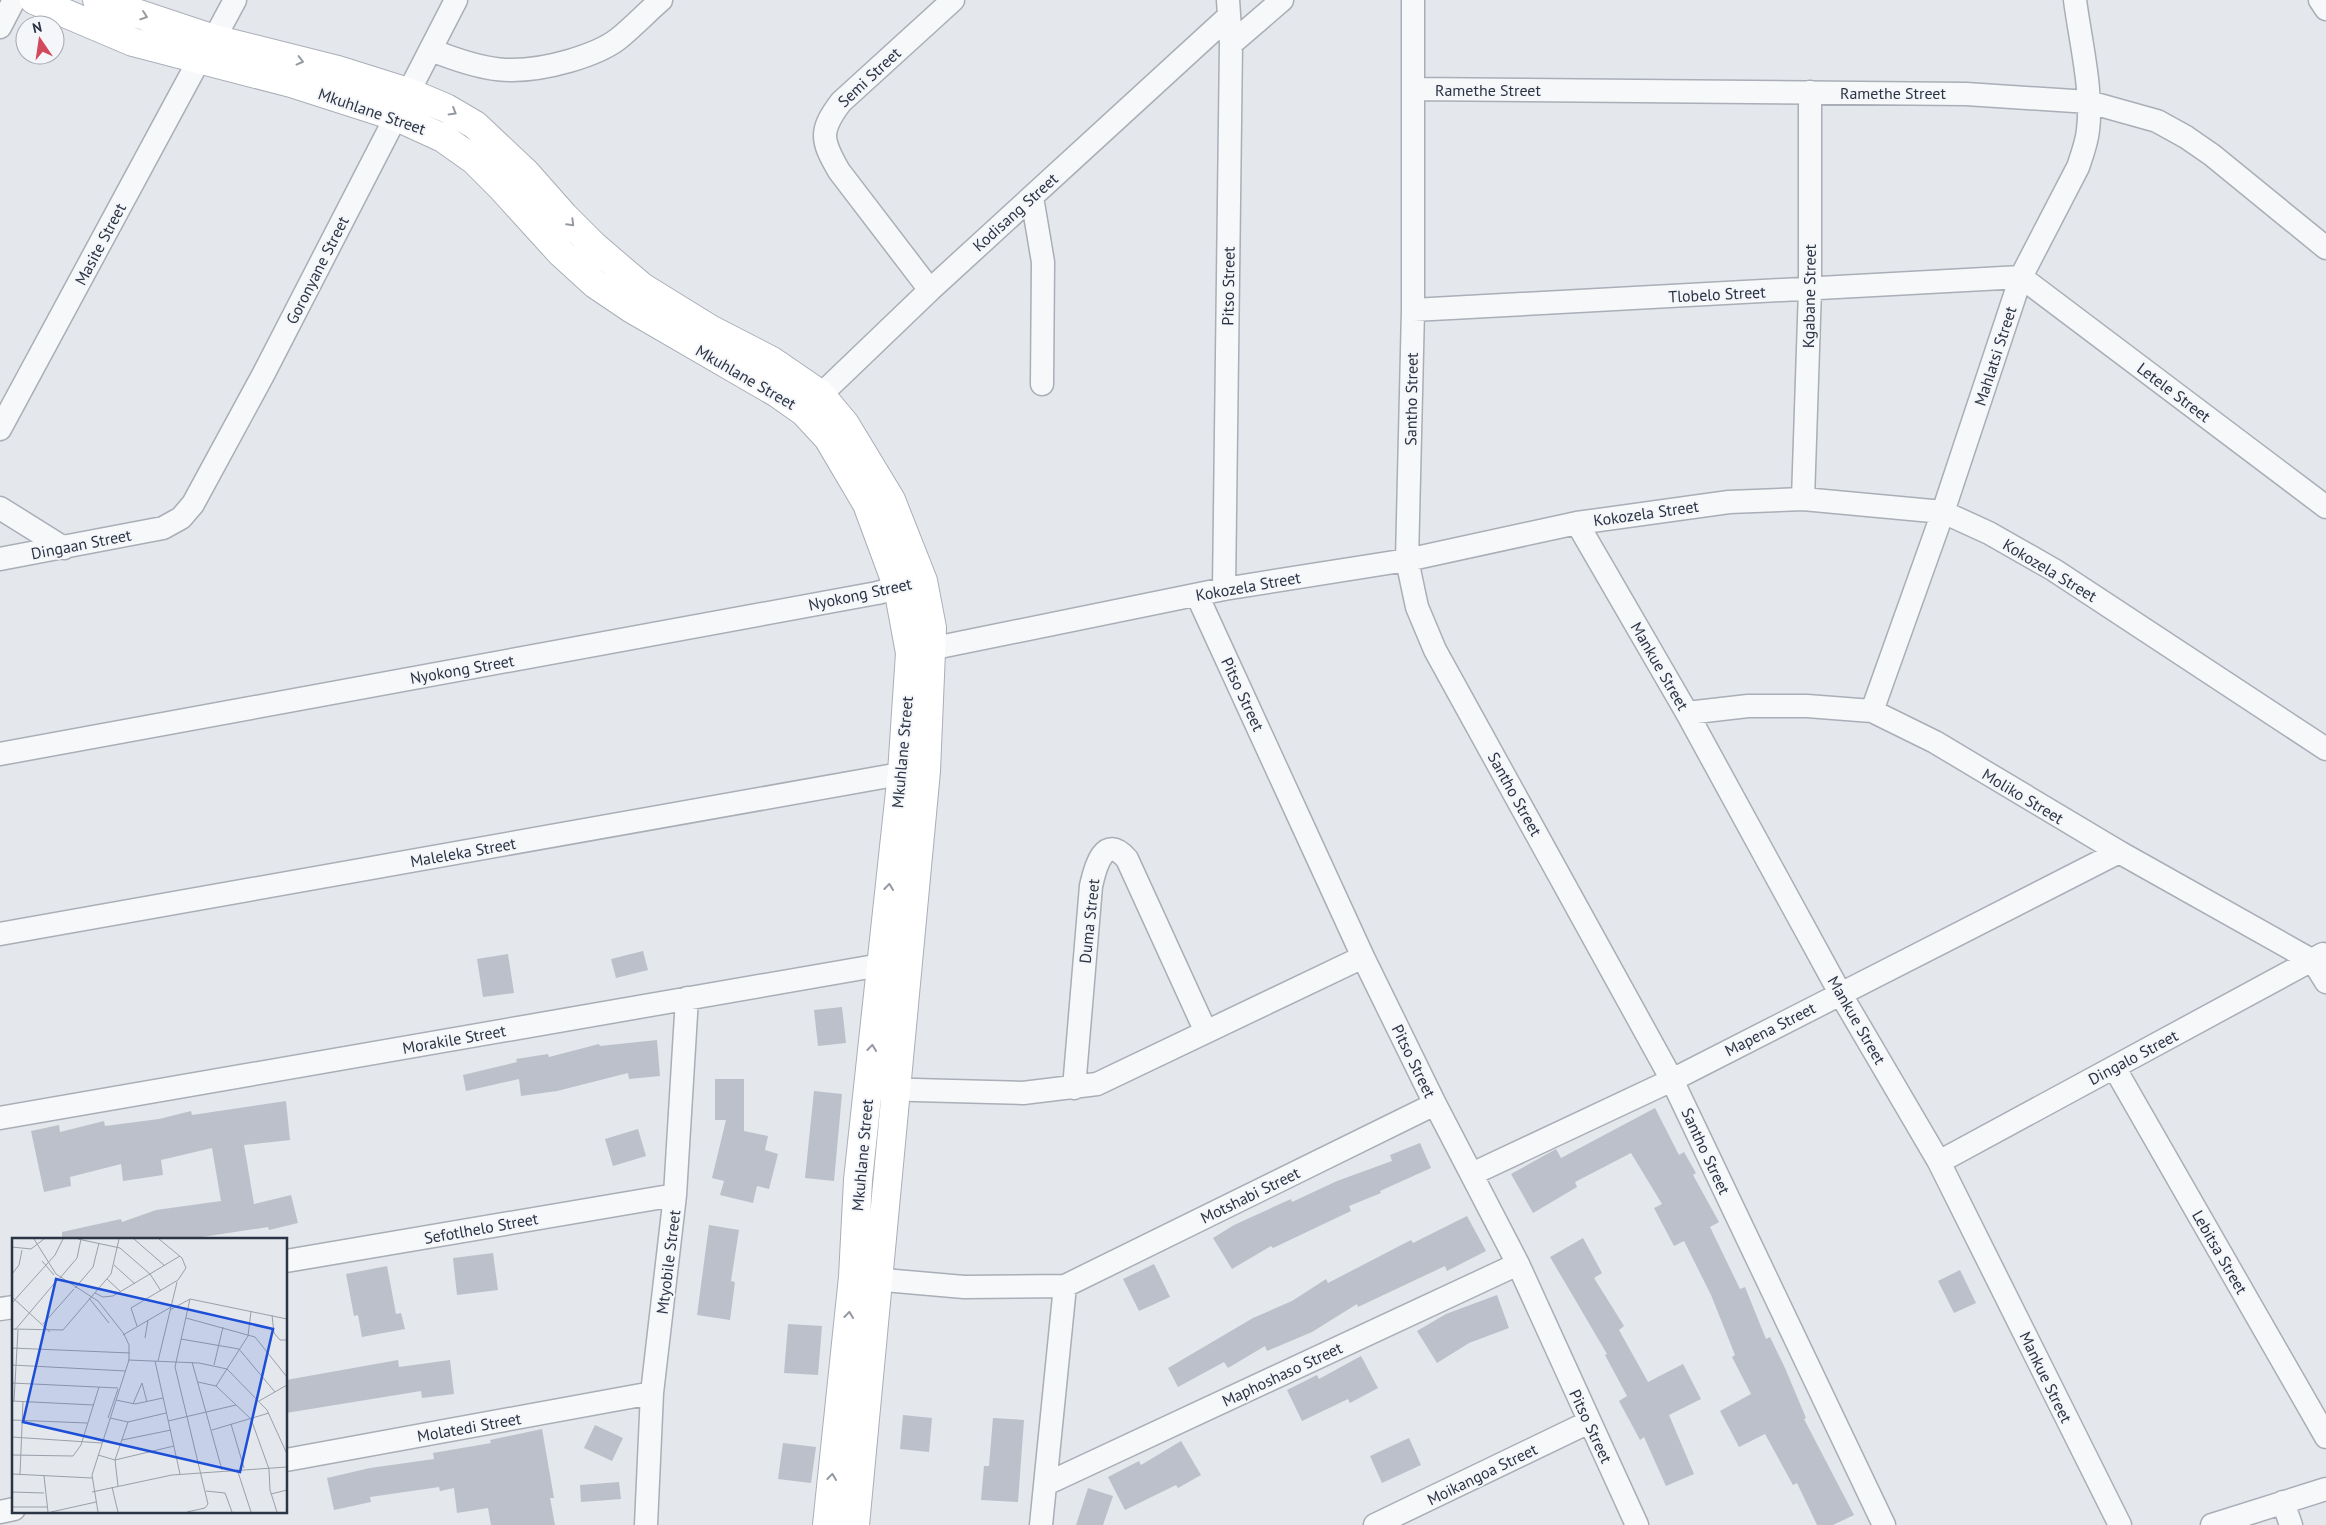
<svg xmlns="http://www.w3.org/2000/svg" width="2326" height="1525" font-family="'PT Sans',sans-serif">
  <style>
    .building { fill: #bbc0ca }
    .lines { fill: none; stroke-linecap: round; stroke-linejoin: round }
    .street-casing { stroke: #a9aeb7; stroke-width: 25 }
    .secondary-casing { stroke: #a9aeb7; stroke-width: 30 }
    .street { stroke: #f7f8fa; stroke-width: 22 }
    .secondary { stroke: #fff; stroke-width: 28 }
    .oneway { stroke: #959aa2 }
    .labels { text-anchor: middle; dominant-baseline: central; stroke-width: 4; stroke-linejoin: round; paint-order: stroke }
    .street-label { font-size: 16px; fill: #2b3445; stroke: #f4f6f9 }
    .inset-road { fill: none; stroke: #9a9fa9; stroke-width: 1 }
    .view { fill: #1d4ed8; fill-opacity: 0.15; stroke: #1d4ed8; stroke-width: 2.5 }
    .inset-edge { fill: none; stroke: #2b3445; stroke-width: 2.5 }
  </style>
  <rect width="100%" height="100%" fill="#e4e7ec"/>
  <path class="building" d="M643 951 648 970 616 978 611 959Z
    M508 954 514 993 483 997 477 959Z
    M842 1007 846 1043 818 1046 814 1010Z
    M657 1040 660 1076 629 1079 628 1073 557 1091 521 1096 519 1079 466 1091 463 1075 517 1062 516 1059 548 1054 549 1057 599 1044 600 1046Z
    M715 1079H744V1131L768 1136 765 1150 778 1154 769 1189 757 1186 753 1203 720 1195 724 1181 712 1178 726 1120H715Z
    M814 1091 842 1094 834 1181 805 1178Z
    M286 1101 290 1140 244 1145 254 1204 291 1195 298 1223 269 1230 268 1227 189 1239H62V1232L121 1219 122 1222 156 1210 221 1201 212 1148 161 1160 163 1175 123 1181 121 1164 70 1177 71 1186 44 1192 31 1131 59 1125 60 1132 104 1121 105 1126 159 1119 191 1111 192 1115Z
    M1655 1108 1679 1155 1684 1152 1696 1173 1693 1175 1719 1222 1710 1227 1740 1289 1745 1287 1766 1339 1770 1337 1785 1368 1806 1418 1804 1419 1854 1515 1833 1525H1817L1797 1483 1793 1485 1765 1434 1739 1447 1720 1411 1751 1394 1732 1357 1735 1355 1711 1295 1684 1241 1674 1246 1654 1208 1662 1204 1631 1153 1575 1182 1577 1187 1533 1213 1511 1174 1556 1149 1561 1158Z
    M638 1129 646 1156 613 1166 605 1139Z
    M1420 1143 1431 1168 1380 1191 1381 1193 1349 1206 1351 1211 1273 1248 1271 1246 1232 1269 1213 1238 1234 1225 1291 1199 1292 1202 1337 1181 1392 1161 1390 1155Z
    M1467 1216 1486 1251 1447 1271 1445 1266 1358 1307 1357 1304 1312 1332 1267 1351 1265 1346 1228 1368 1224 1362 1178 1387 1168 1368 1253 1318 1292 1301 1326 1279 1328 1283 1411 1240 1413 1243Z
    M709 1225 739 1230 731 1281 735 1282 730 1320 697 1315Z
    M1583 1238 1602 1273 1594 1278 1624 1326 1619 1330 1648 1382 1683 1364 1701 1399 1669 1415 1694 1474 1666 1486 1644 1437 1640 1440 1619 1401 1627 1396 1605 1355 1607 1354 1550 1257Z
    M493 1253 498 1290 457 1295 453 1258Z
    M1154 1264 1170 1297 1139 1311 1123 1279Z
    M387 1266 396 1314 401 1313 405 1329 362 1337 358 1315 354 1316 346 1274Z
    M1960 1270 1976 1303 1954 1313 1938 1281Z
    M1497 1295 1509 1328 1469 1343 1437 1363 1417 1331 1446 1314Z
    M788 1324 822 1326 818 1375 784 1373Z
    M1361 1356 1378 1388 1350 1403 1348 1399 1302 1421 1287 1390 1317 1375 1319 1379Z
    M398 1360 399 1367 450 1360 454 1394 422 1398 421 1391 286 1413V1380Z
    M903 1415 932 1418 929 1452 900 1449Z
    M993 1418 1024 1420 1018 1502 981 1500 984 1466H989Z
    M595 1425 623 1438 612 1461 584 1448Z
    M542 1429 554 1498H550L555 1525H491L488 1508 457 1513 454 1488 440 1491 439 1487 370 1497 371 1502 334 1510 327 1478 370 1468 434 1459 433 1453 491 1443 490 1440Z
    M1409 1438 1421 1465 1382 1483 1370 1456Z
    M1181 1441 1201 1475 1178 1488 1176 1485 1125 1510 1108 1477 1139 1461 1141 1465Z
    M783 1443 816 1447 811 1483 778 1479Z
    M619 1482 621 1499 581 1502 580 1485Z
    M1088 1488 1113 1496 1103 1525H1076Z"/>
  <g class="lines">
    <defs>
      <path id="street" d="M1413 0V310L1407 560 1417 607 1435 650 1672 1080 1884 1525
        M2320 0 2326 9
        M0 27 14 0
        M214 39 235 0
        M1231 44 1282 0
        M431 50C484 71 513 77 569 61 586 56 604 50 618 39 633 27 646 13 661 0
        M1414 89 1966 94 2089 102 2157 121 2186 137 2212 155 2326 248
        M1032 197 1043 262 1042 384
        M2021 277 2326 507
        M930 290 839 171C821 140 819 131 841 102L953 0
        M1413 310 2021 277
        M808 407 930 290 1229 16
        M0 429 199 60
        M1803 499 1810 289V92
        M0 508 64 548
        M1577 523 1687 713 1840 993 1939 1162 2120 1525
        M0 559 163 528 181 518 193 504 263 375 456 0
        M1224 589 1231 44 1228 0
        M1197 595 1363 957 1435 1104 1518 1264 1637 1525
        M915 652 1224 589 1407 560 1577 523 1729 502 1803 499 1943 512 1989 533 2054 570 2326 749
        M1872 711 1943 512 2021 277 2078 167C2082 155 2087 142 2088 130 2093 92 2080 39 2075 0
        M1687 713 1748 706H1807L1872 711 1935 742 2119 852 2313 961 2326 982
        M0 754 877 593 913 584
        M0 934 917 771
        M2114 1067 2326 1437
        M1074 1088 1091 886C1095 868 1104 832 1127 859L1206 1032
        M878 1089 1023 1093 1097 1084 1363 957
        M0 1118 898 962
        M1939 1162 2323 954
        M1472 1174 1672 1080 2119 852
        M286 1261 675 1195
        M861 1278 964 1287 1065 1286 1435 1104
        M0 1309 14 1307
        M286 1460 652 1393
        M1046 1484 1518 1264
        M2283 1502 2291 1525
        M0 1512 14 1509
        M646 1525 652 1393 675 1195 687 998
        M1041 1525 1065 1286
        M1375 1525 1589 1422
        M2212 1525 2326 1489"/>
      <path id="secondary" d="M34 0 133 42 291 83 397 117 443 138 474 160 502 188 561 253 595 284 632 309 777 393 804 412 828 438 867 504 898 588 910 653 902 773 858 1180 853 1277 827 1525
        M97 0 214 39 338 70 408 92 446 108 475 125 526 173 564 216 594 246 642 287 710 329 772 361 820 394 845 424 891 500 923 581 932 628 926 771 855 1525"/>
    </defs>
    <use href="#street" class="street-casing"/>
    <use href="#secondary" class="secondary-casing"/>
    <use href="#street" class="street"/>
    <use href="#secondary" class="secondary"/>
  </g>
  <defs><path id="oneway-chevron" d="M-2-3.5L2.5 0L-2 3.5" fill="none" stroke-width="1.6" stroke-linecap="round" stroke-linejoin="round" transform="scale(1.25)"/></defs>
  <g class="oneway">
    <use href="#oneway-chevron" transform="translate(144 16) rotate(19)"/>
    <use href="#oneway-chevron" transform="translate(300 61) rotate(14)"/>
    <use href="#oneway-chevron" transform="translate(453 112) rotate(31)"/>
    <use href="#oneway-chevron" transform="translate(571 223) rotate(45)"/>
    <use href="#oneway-chevron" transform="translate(889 887) rotate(-84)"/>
    <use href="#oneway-chevron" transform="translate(872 1048) rotate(-84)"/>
    <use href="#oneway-chevron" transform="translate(849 1315) rotate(-84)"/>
    <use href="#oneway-chevron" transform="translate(832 1477) rotate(-84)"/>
  </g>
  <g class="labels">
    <g class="street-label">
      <text transform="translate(869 77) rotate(-43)">Semi Street</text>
      <text x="1488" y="90">Ramethe Street</text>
      <text x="1893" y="93">Ramethe Street</text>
      <text transform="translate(372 111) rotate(19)">Mkuhlane Street</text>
      <text transform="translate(1015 212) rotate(-42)">Kodisang Street</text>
      <text transform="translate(100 244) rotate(-62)">Masite Street</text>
      <text transform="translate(317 270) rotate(-63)">Goronyane Street</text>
      <text transform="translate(1228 286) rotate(-89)">Pitso Street</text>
      <text transform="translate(1717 294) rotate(-3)">Tlobelo Street</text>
      <text transform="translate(1809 296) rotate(-89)">Kgabane Street</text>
      <text transform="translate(1995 356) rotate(-72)">Mahlatsi Street</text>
      <text transform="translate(746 377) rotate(30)">Mkuhlane Street</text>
      <text transform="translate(2174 392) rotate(37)">Letele Street</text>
      <text transform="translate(1411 399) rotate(-89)">Santho Street</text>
      <text transform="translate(1646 513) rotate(-8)">Kokozela Street</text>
      <text transform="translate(81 544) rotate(-11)">Dingaan Street</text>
      <text transform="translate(2050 570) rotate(31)">Kokozela Street</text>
      <text transform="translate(1248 586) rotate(-10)">Kokozela Street</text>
      <text transform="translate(860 594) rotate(-12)">Nyokong Street</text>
      <text transform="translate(1660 666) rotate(60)">Mankue Street</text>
      <text transform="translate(462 669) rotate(-10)">Nyokong Street</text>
      <text transform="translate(1243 694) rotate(65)">Pitso Street</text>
      <text transform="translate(902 752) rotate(-85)">Mkuhlane Street</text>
      <text transform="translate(1515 794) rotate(61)">Santho Street</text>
      <text transform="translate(2023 796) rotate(31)">Moliko Street</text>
      <text transform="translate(463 852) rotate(-10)">Maleleka Street</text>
      <text transform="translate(1089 921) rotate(-84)">Duma Street</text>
      <text transform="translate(1857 1020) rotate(60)">Mankue Street</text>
      <text transform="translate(1770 1029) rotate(-27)">Mapena Street</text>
      <text transform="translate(454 1039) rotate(-10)">Morakile Street</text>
      <text transform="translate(2133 1057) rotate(-28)">Dingalo Street</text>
      <text transform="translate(1414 1061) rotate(64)">Pitso Street</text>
      <text transform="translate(1706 1151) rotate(65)">Santho Street</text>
      <text transform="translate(862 1155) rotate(-85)">Mkuhlane Street</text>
      <text transform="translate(1250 1195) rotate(-26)">Motshabi Street</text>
      <text transform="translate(481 1228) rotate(-10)">Sefotlhelo Street</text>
      <text transform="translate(2220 1252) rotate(60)">Lebitsa Street</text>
      <text transform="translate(668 1262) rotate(-83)">Mtyobile Street</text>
      <text transform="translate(1282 1374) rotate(-25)">Maphoshaso Street</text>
      <text transform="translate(2046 1377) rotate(64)">Mankue Street</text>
      <text transform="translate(1591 1426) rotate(65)">Pitso Street</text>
      <text transform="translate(469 1427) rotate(-10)">Molatedi Street</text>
      <text transform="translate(1482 1474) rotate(-26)">Moikangoa Street</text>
    </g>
  </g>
  <g transform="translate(12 1238)">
    <rect width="275" height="275" fill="#e4e7ec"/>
    <path class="inset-road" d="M22 1 44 36 86 63 112 96 117 107V122L80 237 86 274M66 1 108 10 138 36 149 53M122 1 153 28M0 9 19 11 32 1M30 23 42 37M102 27 123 46M0 36 7 27 10 12M48 40 65 20 69 1M95 41 109 54M63 50 81 29 87 5M83 55 91 59 101 58 168 18M0 59 38 94M77 60 97 85M178 61 275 81M0 65 43 17 51 1M158 72 178 61M260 77 262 95 268 102H275M174 80 243 99 275 139M31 86 62 51M125 88 119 70 166 42 174 30 170 20 147 1M0 91 51 92 99 36 107 1M3 92 46 41M111 97 159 69M133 100 136 82M169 101 227 111M0 110 118 115M227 111 263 154M116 122 187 125 215 131 255 172 275 216M143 123 168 236M146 123 165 44M180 124 210 232M0 127 114 133M202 127 211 89M186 144 204 148 239 181 257 231 258 252 265 274M0 145 106 150M204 148 236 98 239 73M104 162 123 166 151 160M0 163 82 167M2 163 6 92M247 163 275 147M121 166 130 145 135 164M96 180 106 151M98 180 116 184 154 175M0 182 75 185M156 183 224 167M219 186 232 230M200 192 257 175M0 199 90 205M110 202 159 192M0 217 61 218 69 207 87 149M86 217 103 222 162 208M225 231 239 274M0 236 80 240M8 237 11 163M32 238 36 274M106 248 103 222 116 184M100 249 106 274M194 253 213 255 220 274M0 254 32 255M80 254 160 237 275 229M259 256 275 252M0 269H35M39 274 84 264M175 274 193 270 196 266 163 129 178 61"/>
    <path class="view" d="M44 41 261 91 228 234 11 184Z"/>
    <rect width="275" height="275" class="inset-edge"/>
  </g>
  <g transform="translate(40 40) rotate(347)"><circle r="24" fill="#f4f6f9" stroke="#a4a8b1"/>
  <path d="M0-4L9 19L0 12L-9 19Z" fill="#d1495b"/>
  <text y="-8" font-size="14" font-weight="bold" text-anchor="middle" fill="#2b3445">N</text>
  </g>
</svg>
